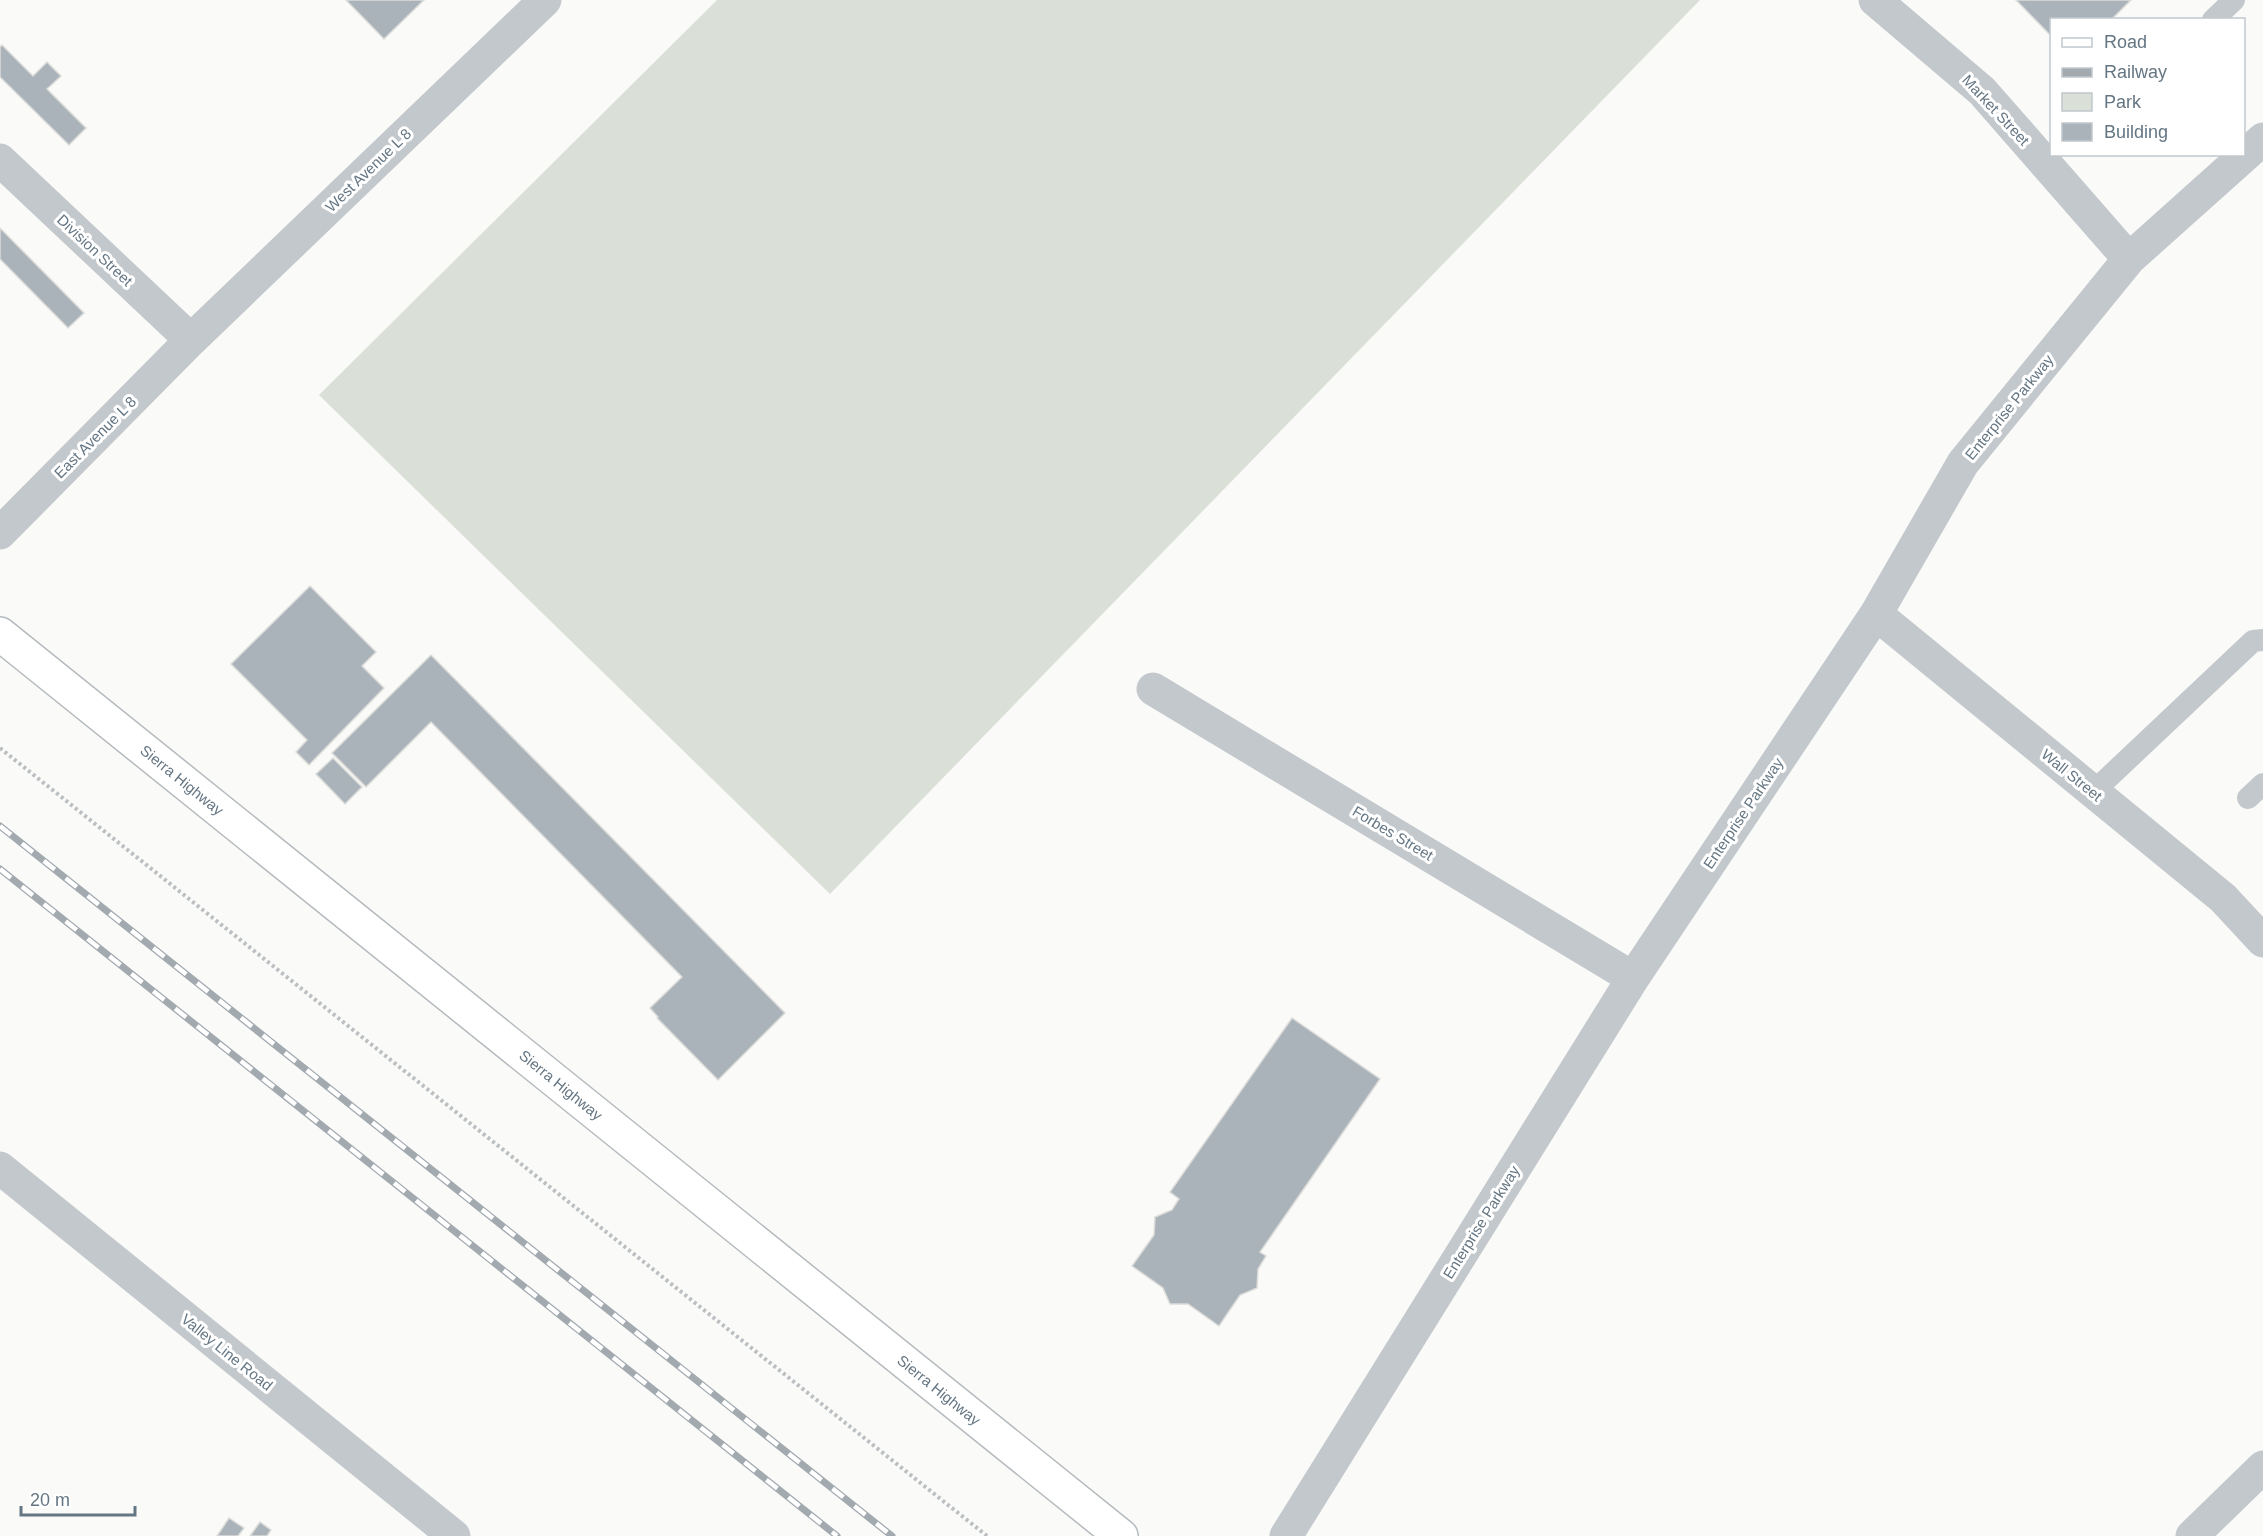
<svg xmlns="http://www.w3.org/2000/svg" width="2263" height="1536" font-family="Arial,sans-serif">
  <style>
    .green { fill: #dadfd7 }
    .building { fill: #aab3b9; stroke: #dcdcda; stroke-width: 1.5 }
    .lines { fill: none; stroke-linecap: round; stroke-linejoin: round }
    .primary-casing { stroke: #b5babe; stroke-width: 36 }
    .path { stroke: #bbbfc2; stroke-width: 4; stroke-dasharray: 3 3; stroke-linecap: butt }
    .service { stroke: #c3c8cc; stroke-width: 22 }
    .minor { stroke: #c3c8cc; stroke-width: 33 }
    .primary { stroke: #fff; stroke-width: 33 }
    .rail-casing { stroke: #a2aab0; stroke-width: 7 }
    .rail { stroke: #fff; stroke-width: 4.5; stroke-dasharray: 14; stroke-linecap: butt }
    .labels { text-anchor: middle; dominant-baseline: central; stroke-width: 6; stroke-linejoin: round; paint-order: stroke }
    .street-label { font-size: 15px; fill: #657683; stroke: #fff }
  </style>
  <rect width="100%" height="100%" fill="#fafaf8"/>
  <path class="green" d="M717 0H1700L830 894 319 395Z"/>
  <path class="building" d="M346 0H424L384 39Z
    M2016 0H2131L2111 20H2052V37Z
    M2 45 33 76 47 62 61 76 47 89 86 128 69 145 0 77V47Z
    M0 228 84 313 68 328 0 259Z
    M310 586 376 652 362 666 384 688 309 765 296 752 307 740 231 664Z
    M431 655 785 1013 718 1080 657 1018 658 1017 650 1008 682 977 431 722 366 787 332 753Z
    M333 758 362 787 345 804 316 774Z
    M1292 1018 1380 1079 1260 1252 1266 1256 1258 1269 1257 1288 1240 1295 1219 1326 1188 1304H1170L1163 1288 1132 1266 1154 1235 1155 1217 1172 1210 1179 1199 1170 1192Z
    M229 1518 244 1528 238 1536H217Z
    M260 1522 271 1530 267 1536H250Z"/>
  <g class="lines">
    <defs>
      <path id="primary" d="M0 634 1121 1536"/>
    </defs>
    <use href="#primary" class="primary-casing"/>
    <path class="path" d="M0 748 987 1536"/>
    <path class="service" d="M2213 20 2234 0
      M2093 792 2253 641 2263 640
      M2248 798 2263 784"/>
    <path class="minor" d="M1875 0 1982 91 2129 259
      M0 160 191 340
      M0 533 191 340 545 0
      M1876 614 2223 898 2263 941
      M1153 689 1633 978
      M0 1168 454 1536
      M1286 1536 1633 978 1876 614 1963 463 2129 259 2263 139
      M2192 1536 2263 1467"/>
    <use href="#primary" class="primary"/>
    <defs>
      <path id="rail" d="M0 826 892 1536
        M0 869 837 1536"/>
    </defs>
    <use href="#rail" class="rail-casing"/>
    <use href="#rail" class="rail"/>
  </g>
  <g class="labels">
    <g class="street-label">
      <text transform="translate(1996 110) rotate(47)">Market Street</text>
      <text transform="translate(368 170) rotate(-44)">West Avenue L 8</text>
      <text transform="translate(95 250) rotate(43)">Division Street</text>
      <text transform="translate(2009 407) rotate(-51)">Enterprise Parkway</text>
      <text transform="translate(95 437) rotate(-45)">East Avenue L 8</text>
      <text transform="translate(2072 775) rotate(39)">Wall Street</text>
      <text transform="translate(182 780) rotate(39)">Sierra Highway</text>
      <text transform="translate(1743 813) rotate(-56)">Enterprise Parkway</text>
      <text transform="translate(1393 833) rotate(31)">Forbes Street</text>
      <text transform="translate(561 1085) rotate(39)">Sierra Highway</text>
      <text transform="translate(1481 1222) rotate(-58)">Enterprise Parkway</text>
      <text transform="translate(227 1352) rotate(39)">Valley Line Road</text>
      <text transform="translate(939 1390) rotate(39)">Sierra Highway</text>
    </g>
  </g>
  <rect x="2050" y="18" width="195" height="138" fill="#ffffff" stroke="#c1c8cd" stroke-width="1.5"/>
  <rect x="2062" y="38" width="30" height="9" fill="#ffffff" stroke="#c1c8cd" stroke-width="1.5"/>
  <text x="2104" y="48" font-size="18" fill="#657683">Road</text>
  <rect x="2062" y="68" width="30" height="9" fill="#a2aab0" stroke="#c1c8cd" stroke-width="1.5"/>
  <text x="2104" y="78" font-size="18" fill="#657683">Railway</text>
  <rect x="2062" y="93" width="30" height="18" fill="#dadfd7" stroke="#c1c8cd" stroke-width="1.5"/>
  <text x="2104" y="108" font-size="18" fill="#657683">Park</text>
  <rect x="2062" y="123" width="30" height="18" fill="#aab3b9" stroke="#c1c8cd" stroke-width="1.5"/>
  <text x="2104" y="138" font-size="18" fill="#657683">Building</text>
  <path d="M21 1506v9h114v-9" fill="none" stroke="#657683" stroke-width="3"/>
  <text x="30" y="1506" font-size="18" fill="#657683" stroke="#ffffff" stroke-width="4.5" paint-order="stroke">20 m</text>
</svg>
